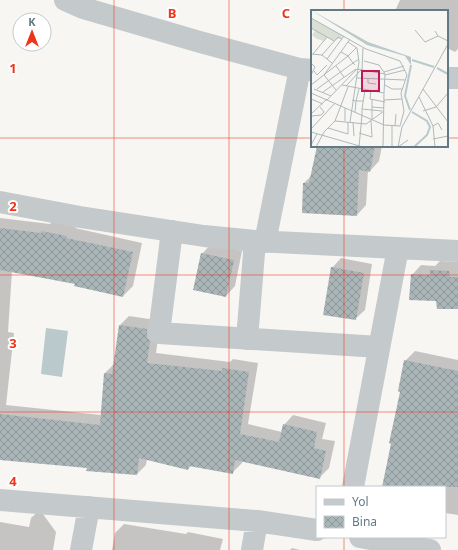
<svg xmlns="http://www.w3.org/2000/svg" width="458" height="550" font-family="'Noto Sans',sans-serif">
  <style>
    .water { fill: #bac9cc }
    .shadow { fill: #0003 }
    .building { fill: url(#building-cross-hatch) }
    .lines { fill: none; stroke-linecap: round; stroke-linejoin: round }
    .minor { stroke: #c4c9cb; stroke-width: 22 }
    .grid { fill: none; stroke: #ee351b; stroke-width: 1; stroke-opacity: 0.55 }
    .inset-river { fill: none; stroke: #bac9cc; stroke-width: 2 }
    .inset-road { fill: none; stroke: #afb9bd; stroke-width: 1 }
    .view { fill: #c2185b; fill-opacity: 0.15; stroke: #c2185b; stroke-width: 2 }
    .inset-edge { fill: none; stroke: #637a86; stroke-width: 2 }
    .grid-label { font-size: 13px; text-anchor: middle; font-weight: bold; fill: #ee351b; stroke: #fff; stroke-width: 4; stroke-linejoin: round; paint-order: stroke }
  </style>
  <defs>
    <pattern id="building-cross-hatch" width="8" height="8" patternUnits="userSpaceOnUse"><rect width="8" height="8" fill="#aab5b8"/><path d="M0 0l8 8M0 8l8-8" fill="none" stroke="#8e989b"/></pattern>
  </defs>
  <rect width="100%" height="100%" fill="#f7f6f3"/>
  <path class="water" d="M46 328 68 331 62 377 41 374Z"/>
  <path class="shadow" d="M400 0H458V49L455 52 447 48V11H395Z
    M318 146H382L379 161 370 171 368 170 366 205 357 215 303 212 304 183 312 175Z
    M0 218 50 224 52 222 76 227 75 228 142 243 133 286 123 296 76 283 12 271 8 332 14 333 6 405 101 415 105 373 114 364 120 325 129 316 156 320 159 331 156 353 230 362 233 359 258 363 248 424 282 432 284 425 293 415 326 423 322 439 335 441 329 468 319 478 242 461V463L232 473 192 465 188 469 147 459 146 465 137 474 88 467 0 459Z
    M211 244 242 251 235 286 226 296 202 254Z
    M341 258 372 264 365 310 355 319 332 268Z
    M440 261 458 262V303L437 300 412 275 421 265 435 266Z
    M415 351 458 360V515L445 513V487H383L401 391 405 361Z
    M40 510 56 532 53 550H0V522L29 527 31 518Z
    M124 524 186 534 188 532 223 539 220 550H112L115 533Z
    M292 548 300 550H290Z"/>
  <path class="building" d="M317 146H375L370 172 359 170 357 216 302 213 303 183H309Z
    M0 228 41 233V231L67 236 66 238 133 252 123 297 74 286 75 284 0 270Z
    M201 253 234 260 226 297 193 290Z
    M331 267 364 273 356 320 323 315Z
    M430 270 449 271 450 277H458V309H437L436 301 409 300 411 274 430 275Z
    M119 325 147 329V338L150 341 147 363 222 371V368L249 372 240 434 279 442 283 424 317 432 314 448 326 451 320 479 235 460 233 474 189 466 188 470 139 458 137 475 86 471 87 468 0 460V414L100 425 104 373 112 374Z
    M404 360 458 371V487H382L391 444 389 443 400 392 398 391Z"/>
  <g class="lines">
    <path class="minor" d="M65 0 83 8 200 42 300 69 312 70
      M447 78H458
      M0 202 80 217 204 236 255 241 458 251
      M172 231 159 333 379 347
      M265 242 300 69
      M247 339 255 241
      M353 487 398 248
      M0 500 257 521 317 530
      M360 537 430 550
      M81 550 89 507
      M252 550 257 521"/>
  </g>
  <path class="grid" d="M114 0V550M229 0V550M344 0V11M0 138H312M447 138H458M344 146V487M0 275H458M0 412H458M344 537V550"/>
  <g transform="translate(311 10)">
    <rect width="137" height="137" fill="#f7f6f3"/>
    <path d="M0 8 33 26 23 31 16 27 13 31 6 29 1 25 4 21 0 18Z" fill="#d9dfd4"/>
    <path d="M0 0 57 32 100 47V55L94 46 56 35Z" fill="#bac9cc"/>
    <path class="inset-river" d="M101 50 123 57M126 58 137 64M99 100 94 86 100 55M101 102 116 111 119 117 116 125 103 137"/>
    <path class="inset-road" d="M0 8 55 39 89 51 96 65 90 83 93 101 89 116M0 18 23 31M104 20 114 32 127 26M124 21 127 26 137 31M39 29 37 32 46 38 48 52 39 112M30 42 37 46 46 37M0 44 11 45 21 53M2 44 16 27M11 45 27 27 31 29M37 46 42 53 48 49M16 49 33 26M53 51 68 55 74 64M0 53 4 57 0 65M25 56 33 67M51 60 52 38M3 61 6 65 16 55M73 62 93 56M74 65 94 60M46 68 94 70M57 69V73L65 74M0 75 37 46M31 75 73 83 74 64 46 59M74 75 81 79H91M35 76 50 60M3 79 20 86M6 79 42 53 44 55M48 79 45 91H52M112 79 137 112M25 80 13 65 37 32M60 80 59 89 74 92M12 82 45 59M0 83 73 115 89 116M108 87 122 116 124 137M0 89 12 94M16 90 46 59M41 90 45 91 44 102M73 90 91 89M61 97 73 98M51 99 54 80M112 101 125 97 137 83M0 104 16 89M51 105V99L71 101M1 106 10 105 13 102 9 97M61 109V90M24 111 55 114 73 101M34 111V98M42 112 43 126M81 115V137M84 116 85 104M122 116 127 113 131 120M17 118 37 124V112M0 119 24 93M0 122 52 137M48 123 61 127 60 111M122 129 137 126M0 135 6 124M5 137 13 122 24 111 37 77M48 137 51 105M72 137 73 83M87 137 97 130M87 137 91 117 137 34"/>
    <path class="view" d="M51 61H68V81H51Z"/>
    <rect width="137" height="137" class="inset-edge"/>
  </g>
  <g class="grid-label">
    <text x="172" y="18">B</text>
    <text x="286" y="18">C</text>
    <text x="13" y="73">1</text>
    <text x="13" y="211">2</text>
    <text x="13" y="348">3</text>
    <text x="13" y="486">4</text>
  </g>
  <rect x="316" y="486" width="130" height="52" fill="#ffffff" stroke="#c1cacf"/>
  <rect x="324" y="499" width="20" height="6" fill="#c4c9cb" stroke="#c1cacf"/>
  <text x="352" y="506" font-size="12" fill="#637a86">Yol</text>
  <rect x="324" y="516" width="20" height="12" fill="url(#building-cross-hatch)" stroke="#c1cacf"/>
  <text x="352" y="526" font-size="12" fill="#637a86">Bina</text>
  <g transform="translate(32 32)"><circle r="19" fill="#ffffff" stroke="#c1cacf"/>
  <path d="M0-3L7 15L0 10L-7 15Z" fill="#ee351b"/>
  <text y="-6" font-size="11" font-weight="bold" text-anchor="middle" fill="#637a86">K</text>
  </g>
</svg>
